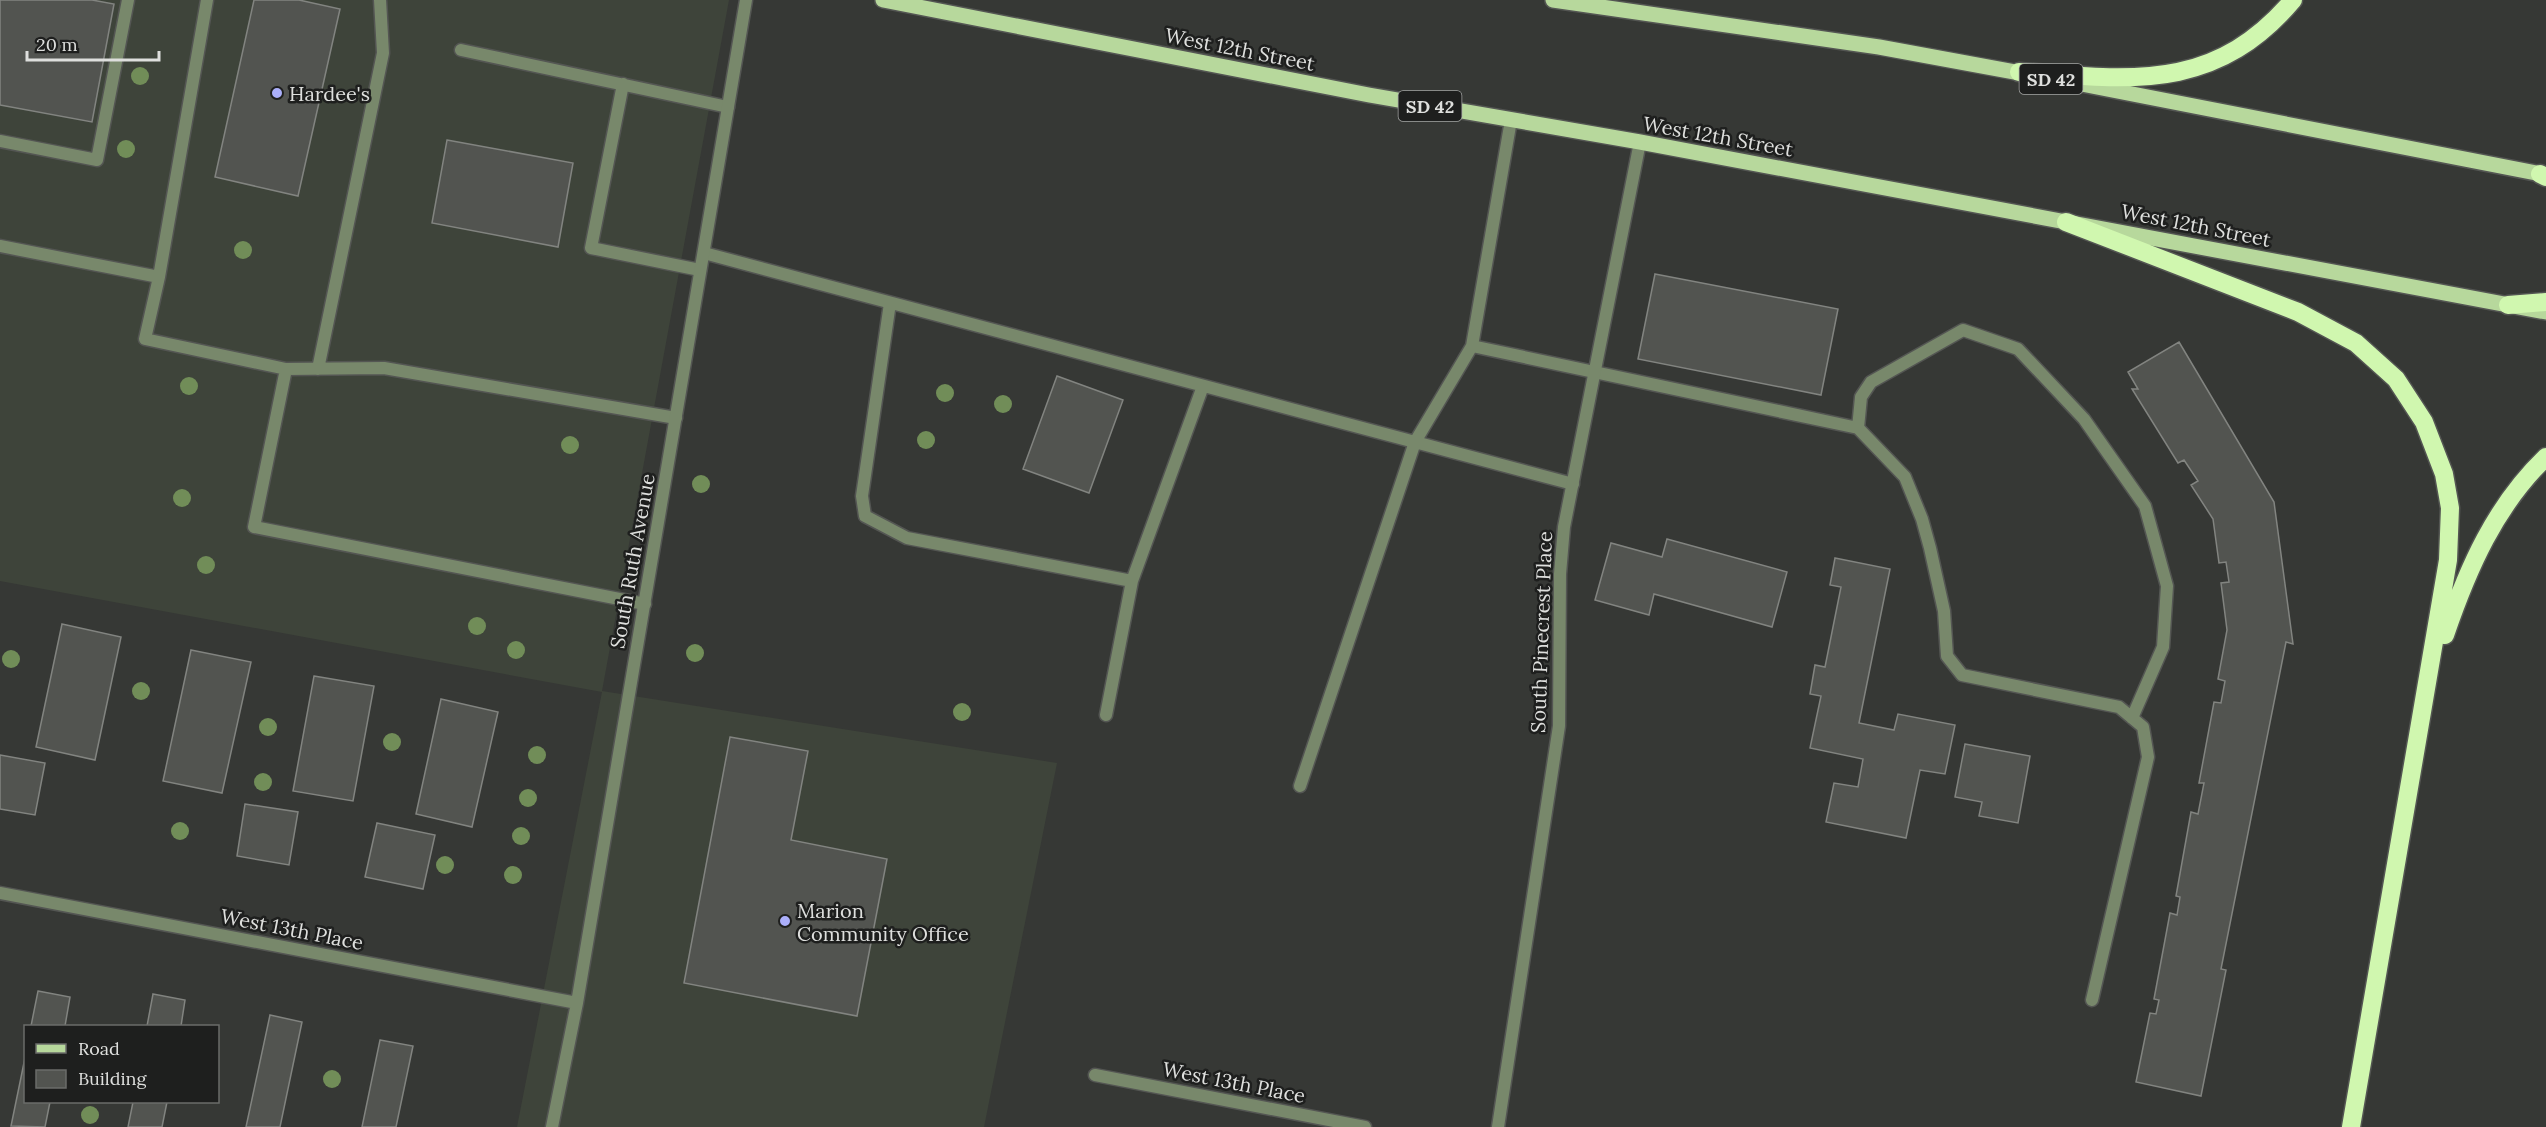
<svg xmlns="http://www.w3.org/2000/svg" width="2546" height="1127" font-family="Lora,serif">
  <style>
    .built { fill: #3e443a }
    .building { fill: #525450; stroke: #828480; stroke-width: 1.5 }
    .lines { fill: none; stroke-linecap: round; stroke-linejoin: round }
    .service-casing { stroke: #545653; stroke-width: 15 }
    .minor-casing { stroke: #545653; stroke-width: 15 }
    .primary-casing { stroke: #545653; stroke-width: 18 }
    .motorway-casing { stroke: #545653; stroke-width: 21 }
    .service { stroke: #78886b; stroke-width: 12 }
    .minor { stroke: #78886b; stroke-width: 12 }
    .primary { stroke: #b7d89c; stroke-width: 15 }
    .motorway { stroke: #d0f7af; stroke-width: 18 }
    .tree { fill: #718d58 }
    .poi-dot { fill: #abaffb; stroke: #1e1f1e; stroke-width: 2 }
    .labels { text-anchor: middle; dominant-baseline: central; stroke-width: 5; stroke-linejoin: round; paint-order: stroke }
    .shield { fill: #1e1f1e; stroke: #a4a5a4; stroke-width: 1.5 }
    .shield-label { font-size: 18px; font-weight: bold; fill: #dedfdd }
    .street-label { font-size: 20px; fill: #dedfdd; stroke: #1e1f1e }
    .poi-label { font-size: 20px; fill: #dedfdd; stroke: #1e1f1e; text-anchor: start }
  </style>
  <rect width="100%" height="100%" fill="#363835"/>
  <path class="built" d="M0 0H729L602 691 1057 763 984 1127H517L602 692 0 581Z"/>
  <path class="building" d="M0 0H92L114 4 92 122 0 105Z
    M254 0H299L340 9 298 196 215 177Z
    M447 140 573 163 558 247 432 223Z
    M1655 274 1838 309 1821 395 1638 359Z
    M2179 342 2274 502 2293 644 2286 642 2221 969 2226 970 2201 1096 2136 1082 2150 1013 2156 1014 2159 1000 2154 999 2170 913 2177 915 2180 897 2176 896 2191 812 2198 814 2204 783H2199L2214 702 2221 703 2225 681 2218 679 2227 630 2221 583 2229 582 2226 562 2219 563 2213 519 2191 485 2198 481 2184 460 2178 463 2132 389H2138L2128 372Z
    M1057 376 1123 400 1089 493 1023 469Z
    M1667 539 1787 572 1772 627 1654 594 1649 615 1595 600 1611 543 1662 557Z
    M1835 558 1890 569 1859 723 1894 730 1898 714 1955 725 1945 774 1920 770 1906 838 1826 822 1834 783 1858 787 1863 759 1810 748 1821 696 1810 694 1815 665 1825 667 1841 587 1830 585Z
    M62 624 121 637 95 760 36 747Z
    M191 650 251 662 222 793 163 781Z
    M314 676 374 686 353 801 293 791Z
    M441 699 498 712 472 827 416 814Z
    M730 737 808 751 791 840 887 859 857 1016 684 983Z
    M1965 744 2030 756 2018 823 1979 816 1982 802 1955 797Z
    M0 755 45 763 35 815 0 809Z
    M245 804 298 812 289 865 237 856Z
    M377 823 435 835 423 889 365 877Z
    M38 991 70 997 65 1026H31Z
    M153 994 185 1000 181 1026H147Z
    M270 1015 302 1022 280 1127H246Z
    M380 1040 413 1046 396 1127H362Z
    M26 1053V1102H50L45 1127 11 1126Z
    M133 1102H167L162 1127H128Z"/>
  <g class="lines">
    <defs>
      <path id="service" d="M461 50 728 107
        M623 84 591 248 700 270
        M0 141 97 160 128 0
        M0 246 159 277 207 0
        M704 253 1573 484
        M159 277 145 339 286 369 384 368 676 418
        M890 303 862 496 865 516 907 538 1132 581
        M1472 346 1858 428 1905 477 1922 519 1930 548 1944 611 1947 656 1962 675 2119 707 2143 727 2148 757 2092 1000
        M286 369 254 527 645 604
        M318 369 383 53 380 0
        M1858 428 1861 397 1871 382 1963 330 2018 349 2084 419 2145 506 2167 586 2163 647 2132 718
        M1106 715 1132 581 1203 386
        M1300 786 1415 442 1472 346 1511 120"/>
      <path id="minor" d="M0 893 577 1003
        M1095 1075 1365 1127
        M552 1127 577 1003 746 0
        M1498 1127 1559 726 1560 574 1564 527 1640 142"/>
      <path id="primary" d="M883 0 1369 95 1640 142 2546 312
        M1553 0 1879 47 2031 75
        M2066 81 2546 175"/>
      <path id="motorway" d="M2019 72C2129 79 2213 94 2293 0
        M2540 174 2546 177
        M2066 222 2298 312 2356 343 2396 379 2424 422 2444 474 2450 508 2448 560 2351 1127
        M2508 305 2546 302
        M2445 635C2468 568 2495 506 2546 457"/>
    </defs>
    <use href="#service" class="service-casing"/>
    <use href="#minor" class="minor-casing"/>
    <use href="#primary" class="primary-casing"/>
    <use href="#motorway" class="motorway-casing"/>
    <use href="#service" class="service"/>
    <use href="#minor" class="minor"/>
    <use href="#primary" class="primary"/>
    <use href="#motorway" class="motorway"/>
  </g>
  <g class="tree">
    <circle cx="140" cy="76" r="9"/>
    <circle cx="126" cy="149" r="9"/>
    <circle cx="243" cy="250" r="9"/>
    <circle cx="189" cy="386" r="9"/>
    <circle cx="945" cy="393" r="9"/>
    <circle cx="1003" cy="404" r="9"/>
    <circle cx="926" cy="440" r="9"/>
    <circle cx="570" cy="445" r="9"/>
    <circle cx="701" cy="484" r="9"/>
    <circle cx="182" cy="498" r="9"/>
    <circle cx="206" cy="565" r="9"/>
    <circle cx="477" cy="626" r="9"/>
    <circle cx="516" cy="650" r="9"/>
    <circle cx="695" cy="653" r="9"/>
    <circle cx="11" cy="659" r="9"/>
    <circle cx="141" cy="691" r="9"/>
    <circle cx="962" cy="712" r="9"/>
    <circle cx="268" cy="727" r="9"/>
    <circle cx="392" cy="742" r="9"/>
    <circle cx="537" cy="755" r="9"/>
    <circle cx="263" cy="782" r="9"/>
    <circle cx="528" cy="798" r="9"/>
    <circle cx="180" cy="831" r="9"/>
    <circle cx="521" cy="836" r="9"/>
    <circle cx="445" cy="865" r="9"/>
    <circle cx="513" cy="875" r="9"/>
    <circle cx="332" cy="1079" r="9"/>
    <circle cx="90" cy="1115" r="9"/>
  </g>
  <g class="poi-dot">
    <circle cx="277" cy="93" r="6"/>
    <circle cx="785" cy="921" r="6"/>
  </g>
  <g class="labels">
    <g class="shield">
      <rect x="2019.5" y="64" width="63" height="30" rx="4.5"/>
      <rect x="1398.5" y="91" width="63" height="30" rx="4.5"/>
    </g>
    <g class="shield-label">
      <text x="2051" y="79">SD 42</text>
      <text x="1430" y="106">SD 42</text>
    </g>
    <g class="street-label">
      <text transform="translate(1240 49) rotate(11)">West 12th Street</text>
      <text transform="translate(1718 136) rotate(10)">West 12th Street</text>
      <text transform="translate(2196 225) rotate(11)">West 12th Street</text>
      <text transform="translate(632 561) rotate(-80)">South Ruth Avenue</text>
      <text transform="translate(1541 632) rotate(-88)">South Pinecrest Place</text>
      <text transform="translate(292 929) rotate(11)">West 13th Place</text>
      <text transform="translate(1234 1082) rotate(11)">West 13th Place</text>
    </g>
    <g class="poi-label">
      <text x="289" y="93">Hardee's</text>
      <text x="797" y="910">Marion<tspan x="797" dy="23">Community Office</tspan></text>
    </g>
  </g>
  <rect x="24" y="1025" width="195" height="78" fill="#1e1f1e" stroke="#6b6c6a" stroke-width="1.5"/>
  <rect x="36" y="1044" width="30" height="9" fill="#b7d89c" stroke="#6b6c6a" stroke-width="1.5"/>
  <text x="78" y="1055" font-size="18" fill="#dedfdd">Road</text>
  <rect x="36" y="1070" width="30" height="18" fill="#525450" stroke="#6b6c6a" stroke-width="1.5"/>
  <text x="78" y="1085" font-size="18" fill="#dedfdd">Building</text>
  <path d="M27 51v9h132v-9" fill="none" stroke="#dedfdd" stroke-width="3"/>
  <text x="36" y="51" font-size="18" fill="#dedfdd" stroke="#1e1f1e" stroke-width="4.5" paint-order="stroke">20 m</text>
</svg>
